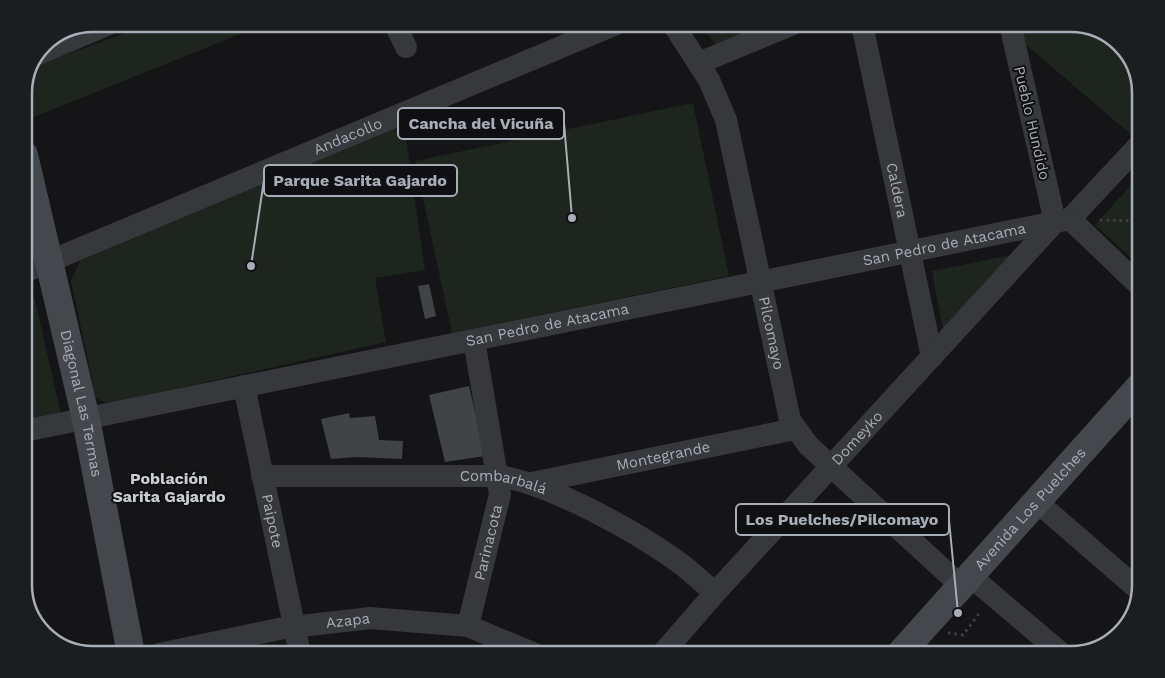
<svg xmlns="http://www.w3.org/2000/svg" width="1165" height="678" font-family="'Work Sans',sans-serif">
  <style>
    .green { fill: #1d251e }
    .building { fill: #414447 }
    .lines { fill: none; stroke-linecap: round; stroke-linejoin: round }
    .path { stroke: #3c3f43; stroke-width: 3; stroke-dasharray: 2.5 4; stroke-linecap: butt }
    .street { stroke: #36383c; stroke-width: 22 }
    .secondary { stroke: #44474c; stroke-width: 28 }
    .labels { text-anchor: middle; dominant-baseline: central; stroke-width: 4; stroke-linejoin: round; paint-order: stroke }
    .street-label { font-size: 15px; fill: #a7aeb7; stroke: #101012 }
    .neighbourhood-label { font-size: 16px; font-weight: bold; fill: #c8ccd3; stroke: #101012 }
    .rim { fill: none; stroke: #a7aeb7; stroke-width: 2.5 }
    .leader { fill: none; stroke: #a7aeb7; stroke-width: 2 }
    .callout-dot { fill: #a7aeb7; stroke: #101012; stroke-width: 2 }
    .callout { fill: #101012; stroke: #a7aeb7; stroke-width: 2 }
    .callout-label { font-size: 16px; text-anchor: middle; font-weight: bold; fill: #a7aeb7 }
  </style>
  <rect width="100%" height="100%" fill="#151517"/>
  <path class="green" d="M151 24H265L29 119C22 93 24 90 34 66Z
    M699 24H773L718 47Z
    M1019 24C1075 24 1128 21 1141 89 1143 98 1141 110 1141 120L1129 133 1024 43Z
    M693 103 729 276 452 333 415 161Z
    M393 126 406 137 425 270 375 278 386 342 108 404 96 398 71 281 80 261Z
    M1141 174V267L1095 225Z
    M1031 251 946 345 932 271Z
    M24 284 35 300 61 414 24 424Z"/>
  <path class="building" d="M429 284 436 316 425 319 418 286Z
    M469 386 485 456 445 462 429 395Z
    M349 413 350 418 375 416 379 440 403 441 402 459 356 457 331 459 321 419Z"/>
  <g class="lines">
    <path class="path" d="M1100 220 1141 221
      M948 633 963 635 981 611"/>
    <g class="street">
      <path d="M395 24 406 47"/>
      <path id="s1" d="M673 24 709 80 726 120 790 420 808 445 960 585"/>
      <path id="s2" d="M862 24 932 357"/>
      <path d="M40 53 109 24"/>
      <path d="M699 63 793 24"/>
      <path d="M1070 219 1141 143"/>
      <path d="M1070 219 1141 287"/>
      <path id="s3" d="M24 272 616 24"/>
      <path id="s4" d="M244 386 300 654"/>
      <path id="s5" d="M24 431 1070 219"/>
      <path id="s6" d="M262 476H499C552 485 632 529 677 561 691 571 703 583 715 593"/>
      <path id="s7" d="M532 483 795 429"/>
      <path d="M1036 501 1140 591"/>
      <path d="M969 575 1062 654"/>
      <path id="s8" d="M468 626 500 494 474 340"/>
      <path id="s9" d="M159 654 284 628 370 618 468 626 535 654"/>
      <path id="s10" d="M662 654 715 593 1055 222 1010 24"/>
    </g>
    <g class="secondary">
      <path id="s11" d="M24 155 86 419 131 654"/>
      <path id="s12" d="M900 654 1141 385"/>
    </g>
  </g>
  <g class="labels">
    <g class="street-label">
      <text transform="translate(1032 123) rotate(77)">Pueblo Hundido</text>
      <text stroke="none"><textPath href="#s3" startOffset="351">Andacollo</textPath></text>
      <text stroke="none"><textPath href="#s2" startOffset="170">Caldera</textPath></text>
      <text stroke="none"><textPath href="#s5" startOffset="939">San Pedro de Atacama</textPath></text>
      <text stroke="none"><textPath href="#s5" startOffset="534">San Pedro de Atacama</textPath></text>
      <text stroke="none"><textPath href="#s1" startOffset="328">Pilcomayo</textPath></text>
      <text stroke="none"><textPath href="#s11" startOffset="255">Diagonal Las Termas</textPath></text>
      <text stroke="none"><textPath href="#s10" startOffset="291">Domeyko</textPath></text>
      <text stroke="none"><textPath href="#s7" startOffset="134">Montegrande</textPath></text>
      <text stroke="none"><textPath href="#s6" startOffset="242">Combarbalá</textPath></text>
      <text stroke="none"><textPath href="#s12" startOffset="195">Avenida Los Puelches</textPath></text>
      <text stroke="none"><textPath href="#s4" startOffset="138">Paipote</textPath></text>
      <text stroke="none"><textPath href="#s8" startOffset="86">Parinacota</textPath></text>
      <text stroke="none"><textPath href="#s9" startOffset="192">Azapa</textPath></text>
    </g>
    <g class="neighbourhood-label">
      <text x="169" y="478">Población<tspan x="169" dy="18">Sarita Gajardo</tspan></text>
    </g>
  </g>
  <path d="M0 0H1165V678H0ZM93 32H1071A61 61 0 0 1 1132 93V585A61 61 0 0 1 1071 646H93A61 61 0 0 1 32 585V93A61 61 0 0 1 93 32Z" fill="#1c1d1f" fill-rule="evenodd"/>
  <path class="rim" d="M93 32H1071A61 61 0 0 1 1132 93V585A61 61 0 0 1 1071 646H93A61 61 0 0 1 32 585V93A61 61 0 0 1 93 32Z"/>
  <path class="leader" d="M572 218L564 123M251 266L264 180M958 613L949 520"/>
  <g class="callout-dot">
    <circle cx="572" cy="218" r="5"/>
    <circle cx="251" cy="266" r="5"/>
    <circle cx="958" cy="613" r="5"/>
  </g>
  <g class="callout">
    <rect x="398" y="108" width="166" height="31" rx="5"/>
    <rect x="264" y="165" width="193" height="31" rx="5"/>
    <rect x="736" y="504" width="213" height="31" rx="5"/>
  </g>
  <g class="callout-label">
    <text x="481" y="129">Cancha del Vicuña</text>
    <text x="360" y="186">Parque Sarita Gajardo</text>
    <text x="842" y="525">Los Puelches/Pilcomayo</text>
  </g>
</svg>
